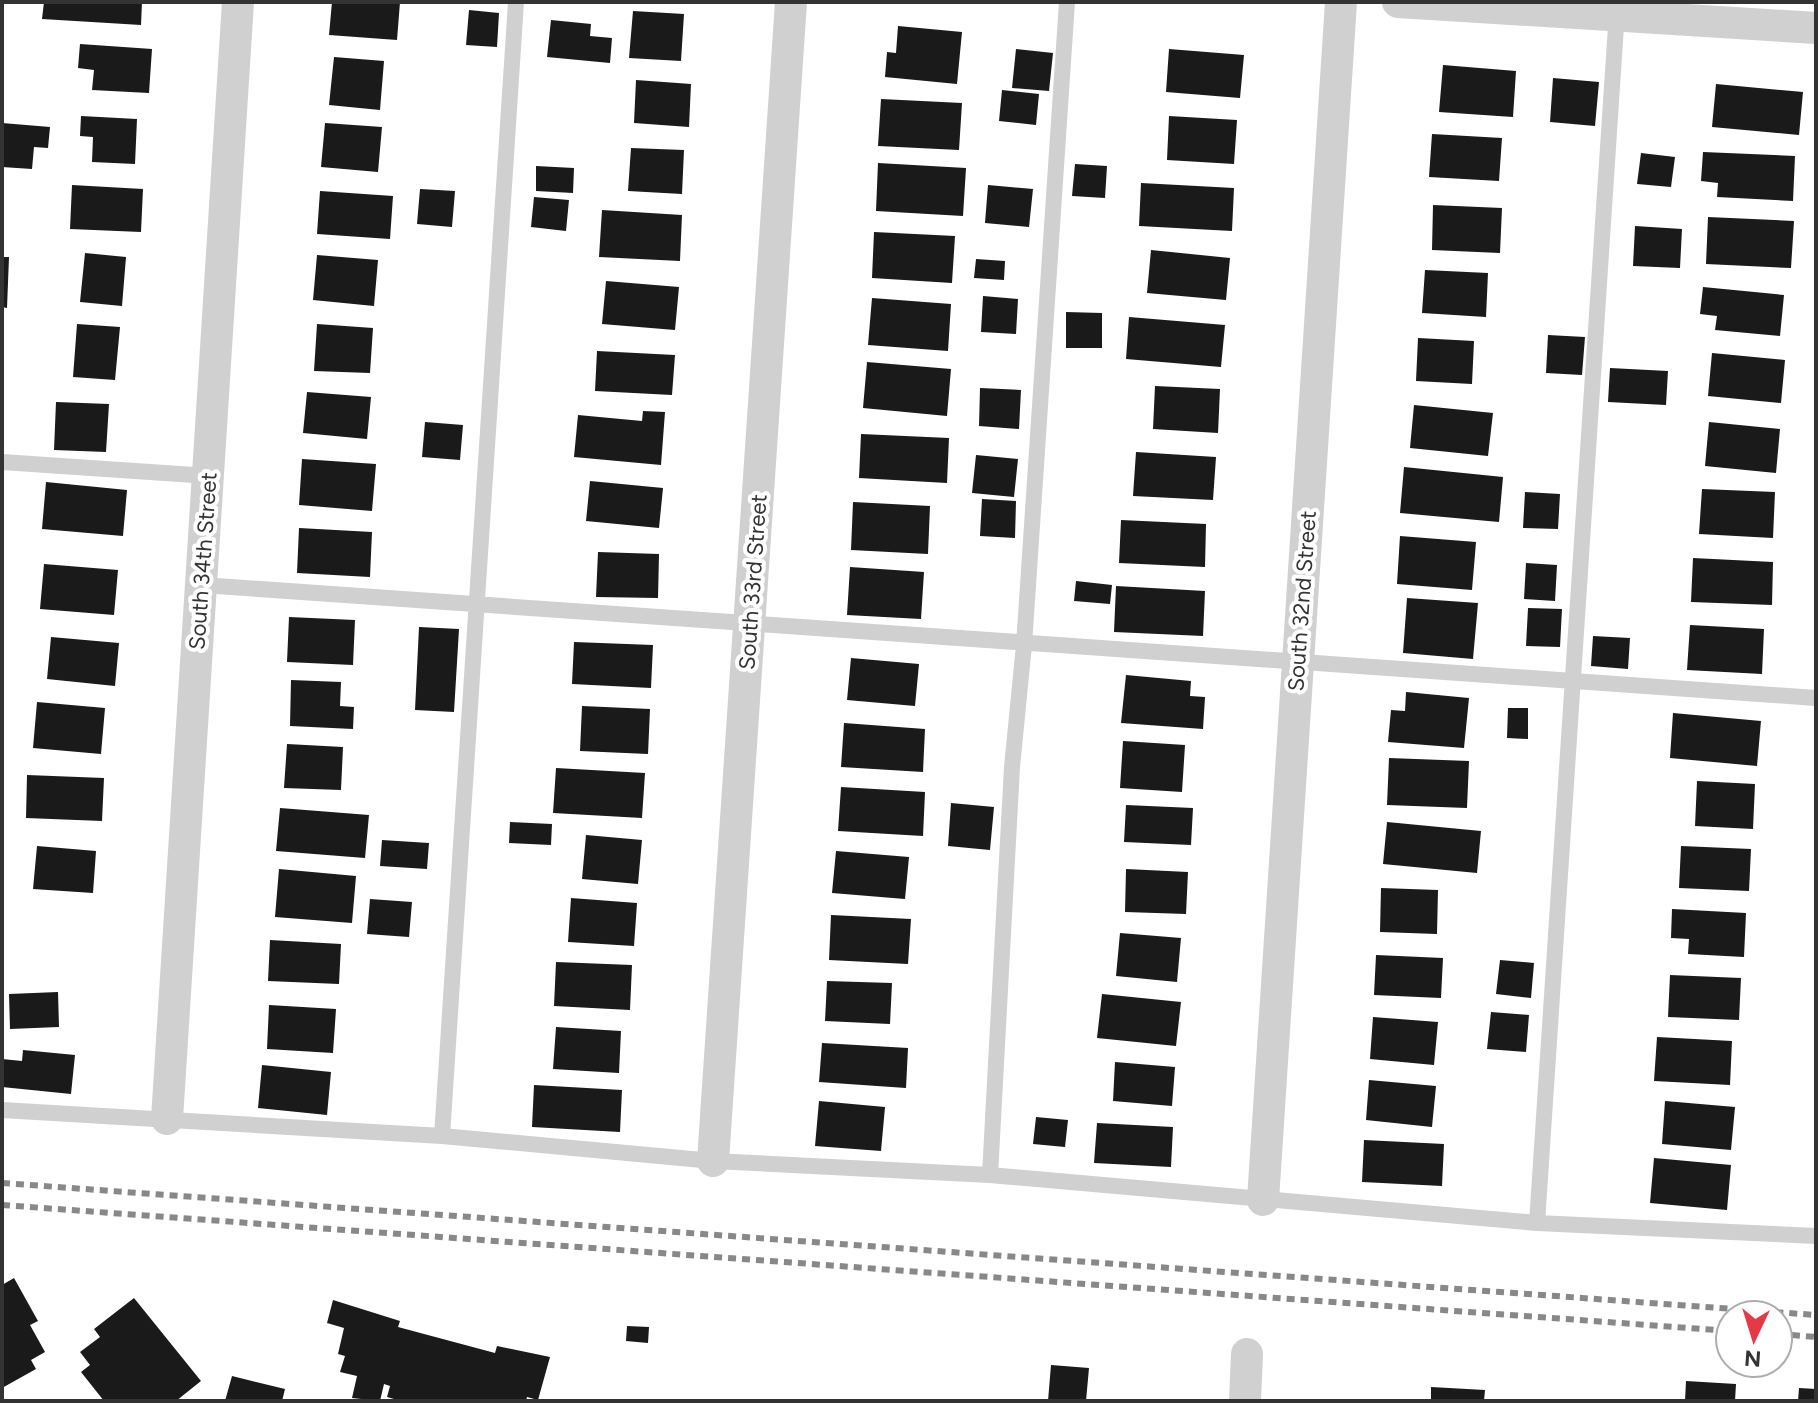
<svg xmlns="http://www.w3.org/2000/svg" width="1818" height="1403" font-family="Figtree,sans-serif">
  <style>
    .building { fill: #1a1a1a }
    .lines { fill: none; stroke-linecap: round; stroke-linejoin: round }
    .lane { stroke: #d0d0d0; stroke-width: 16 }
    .street { stroke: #d0d0d0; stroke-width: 32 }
    .rail { stroke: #888; stroke-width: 6; stroke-dasharray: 8 6; stroke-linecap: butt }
    .labels { text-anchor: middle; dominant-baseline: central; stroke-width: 8; stroke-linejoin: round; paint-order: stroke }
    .street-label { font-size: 22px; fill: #333; stroke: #fff }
  </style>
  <rect width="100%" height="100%" fill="#fff"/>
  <path class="building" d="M44 2H142L141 25 42 19Z
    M332 2H400L397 40 329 35Z
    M469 10 499 13 497 47 466 45Z
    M633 11 684 14 681 61 629 58Z
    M551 20 591 24 590 36 612 38 610 63 547 57Z
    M898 26 962 32 957 84 885 77 887 52 896 53Z
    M80 44 152 49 149 93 92 90 94 70 78 68Z
    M1016 49 1053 53 1049 91 1012 88Z
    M1169 49 1244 55 1240 98 1166 92Z
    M334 57 384 61 380 110 329 105Z
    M1443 65 1516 71 1513 117 1439 112Z
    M1553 78 1599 82 1595 126 1550 122Z
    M636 80 691 84 689 127 634 123Z
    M1716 84 1803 92 1799 135 1712 127Z
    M1002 90 1039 94 1036 125 999 121Z
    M881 99 962 103 959 150 878 146Z
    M81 116 137 119 135 164 92 162 93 137 80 136Z
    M1169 116 1237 120 1234 164 1167 160Z
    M2 123 50 127 48 148 34 147 32 169 2 167Z
    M325 123 382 127 378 172 321 167Z
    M1432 134 1502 138 1499 181 1429 177Z
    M631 148 684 150 682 194 628 191Z
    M1703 152 1795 156 1793 201 1717 197 1718 183 1701 181Z
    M1641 153 1675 157 1671 187 1637 184Z
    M878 163 966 168 963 216 876 211Z
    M1075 164 1107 166 1105 198 1072 196Z
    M536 166 574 168 573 193 536 191Z
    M1141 183 1234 188 1232 231 1139 226Z
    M72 185 143 189 141 232 70 229Z
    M988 185 1033 189 1029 227 985 223Z
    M420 189 455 191 452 227 417 224Z
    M320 191 393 196 390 239 317 234Z
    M534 197 569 200 566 231 531 227Z
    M1433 205 1502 208 1500 253 1432 250Z
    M602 210 682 215 680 261 599 257Z
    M1708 217 1794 221 1791 268 1706 264Z
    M1635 226 1682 229 1680 268 1633 266Z
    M874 232 955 236 952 283 872 278Z
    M1151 250 1230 258 1226 300 1147 293Z
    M85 253 126 257 122 306 80 302Z
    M317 255 378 260 374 306 313 300Z
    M2 257H9L7 308 2 307Z
    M976 259 1005 261 1004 280 974 278Z
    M1425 270 1488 273 1486 317 1422 313Z
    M606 281 679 287 675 330 602 324Z
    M1703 287 1784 295 1780 336 1715 330 1717 316 1700 314Z
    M983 296 1018 299 1016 334 981 332Z
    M872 298 951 304 948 351 868 345Z
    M1066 312 1102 313V348H1066Z
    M1129 317 1225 325 1221 367 1126 359Z
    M77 324 120 327 115 380 73 377Z
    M317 324 373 328 370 373 314 371Z
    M1548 335 1585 337 1582 375 1546 373Z
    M1418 338 1474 341 1472 384 1416 381Z
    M597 351 675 355 672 395 595 391Z
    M1712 353 1785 360 1781 403 1708 396Z
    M867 362 951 369 947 416 863 408Z
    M1610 368 1668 371 1666 405 1608 402Z
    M1155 386 1220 389 1218 433 1153 429Z
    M980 388 1021 390 1019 429 979 426Z
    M307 392 371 397 367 439 303 433Z
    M56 402 109 404 106 452 54 450Z
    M1414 405 1493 413 1488 456 1410 448Z
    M643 411 665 412 661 465 574 457 578 415 642 421Z
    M425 422 463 425 460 460 422 457Z
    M1709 422 1780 429 1776 473 1705 466Z
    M861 434 949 438 947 483 859 478Z
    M1136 452 1216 457 1213 500 1133 496Z
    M976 455 1018 459 1014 497 972 493Z
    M302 459 376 464 372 511 299 505Z
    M1404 467 1503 477 1499 522 1400 513Z
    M590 481 663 488 659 528 586 521Z
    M46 482 127 490 123 536 42 529Z
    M1702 489 1775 492 1773 538 1699 534Z
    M1525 492 1560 494 1558 529 1523 528Z
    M982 499 1016 501 1015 538 980 536Z
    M853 502 930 506 928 554 851 550Z
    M1121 520 1206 524 1205 567 1119 563Z
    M299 528 372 532 370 577 297 573Z
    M1400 536 1476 542 1472 590 1397 584Z
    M598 552 659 554 658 598 596 597Z
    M1693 558 1773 562 1772 605 1691 602Z
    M1526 563 1557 565 1555 601 1524 599Z
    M44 564 118 570 114 615 40 609Z
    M850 567 924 572 921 619 847 615Z
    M1076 581 1112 585 1110 604 1074 601Z
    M1116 586 1205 591 1203 636 1114 632Z
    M1407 598 1478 603 1473 659 1403 653Z
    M1528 608 1562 609 1560 647 1526 646Z
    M289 617 355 620 353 665 287 662Z
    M1690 625 1764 629 1762 674 1687 670Z
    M419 627 459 629 454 712 415 710Z
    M1593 636 1630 638 1628 669 1591 666Z
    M51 637 119 643 115 686 47 679Z
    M574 642 653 645 651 688 572 684Z
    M851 658 919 664 915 706 847 700Z
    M1126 675 1191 681 1190 696 1205 697 1203 729 1121 723Z
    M291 680 341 682 340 706 354 707 353 729 290 726Z
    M1406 692 1469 698 1464 748 1388 742 1391 710 1405 711Z
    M37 702 105 708 101 754 33 748Z
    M582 706 650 709 648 754 580 751Z
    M1508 708H1528V739L1507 738Z
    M1673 713 1761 721 1757 766 1670 758Z
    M844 723 925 729 923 772 841 767Z
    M1123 741 1185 745 1182 792 1120 788Z
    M287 744 343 747 341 790 284 788Z
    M1389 758 1469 761 1467 808 1387 805Z
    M556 768 645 773 642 818 553 813Z
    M27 775 104 778 102 821 26 818Z
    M1697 781 1755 784 1753 829 1695 826Z
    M841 787 925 792 923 836 838 831Z
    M951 803 994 807 990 850 948 846Z
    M1126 805 1193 808 1191 845 1124 842Z
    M280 808 369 815 365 858 276 851Z
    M510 822 552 824 551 845 509 843Z
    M1387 822 1481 831 1477 873 1383 864Z
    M586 835 642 840 638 884 582 879Z
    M382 840 429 843 427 869 380 866Z
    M37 846 96 851 93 893 33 889Z
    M1681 846 1751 849 1749 891 1679 888Z
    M836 851 909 857 905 899 832 893Z
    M279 869 356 876 352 923 275 917Z
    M1126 869 1188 872 1186 914 1125 912Z
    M1381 888 1438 890 1437 934 1380 932Z
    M571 898 637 903 634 946 568 942Z
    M370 899 412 902 409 937 367 934Z
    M1672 909 1746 913 1744 957 1688 954 1689 939 1671 938Z
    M831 915 911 919 908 964 829 960Z
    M1120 933 1181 938 1177 982 1116 976Z
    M270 940 341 944 339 984 268 981Z
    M1376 955 1443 958 1441 998 1374 995Z
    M1500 960 1534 963 1531 998 1496 994Z
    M556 962 632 965 630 1010 554 1006Z
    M1670 975 1741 978 1739 1020 1668 1017Z
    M827 981 892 983 890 1024 825 1021Z
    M58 992 59 1027 10 1029 9 994Z
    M1102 994 1181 1002 1176 1046 1097 1038Z
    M269 1005 336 1009 333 1053 267 1049Z
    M1491 1012 1529 1015 1526 1052 1487 1049Z
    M1373 1017 1438 1022 1434 1065 1370 1059Z
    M556 1027 621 1031 619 1073 553 1069Z
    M1657 1037 1732 1041 1730 1085 1654 1081Z
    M822 1043 908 1048 906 1088 819 1082Z
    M23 1050 75 1055 71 1094 2 1087V1059L22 1061Z
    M1115 1062 1175 1067 1172 1106 1113 1101Z
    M262 1065 331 1072 327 1115 258 1108Z
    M1369 1080 1436 1086 1432 1127 1366 1120Z
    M534 1085 622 1090 620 1132 532 1127Z
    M819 1101 885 1107 881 1151 815 1146Z
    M1665 1101 1735 1107 1731 1150 1662 1144Z
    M1036 1117 1068 1120 1065 1147 1033 1144Z
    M1097 1123 1173 1127 1171 1167 1094 1163Z
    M1364 1140 1444 1144 1442 1186 1362 1182Z
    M1654 1158 1731 1165 1727 1210 1650 1203Z
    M14 1278 38 1321 30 1325 45 1352 31 1360 36 1369 2 1388V1285Z
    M134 1298 201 1381 176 1401H104L81 1372 90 1365 80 1352 100 1337 94 1329Z
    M333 1300 400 1321 398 1327 495 1353 497 1346 550 1357 538 1400 527 1397 526 1401H401L387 1397 390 1386 384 1384 380 1401 352 1398 357 1376 340 1372 345 1356 338 1354 344 1328 327 1323Z
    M627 1326 649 1327 648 1343 626 1341Z
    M1051 1365 1089 1368 1086 1401H1048Z
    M232 1376 285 1389 282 1401H225Z
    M1686 1381 1736 1384 1735 1401H1685Z
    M1431 1387 1485 1390 1484 1401H1431Z
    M1799 1388 1816 1389V1401H1798Z"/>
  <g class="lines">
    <path class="lane" d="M2 462 209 476
      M202 585 1816 698
      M2 1110 442 1136 713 1161 990 1175 1537 1223 1816 1236
      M442 1136 516 2
      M990 1175 1012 767 1024 645 1067 2
      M1537 1223 1617 11"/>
    <path class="street" d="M1398 2 1816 28
      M167 1119 238 2
      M713 1161 791 2
      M1263 1200 1341 2
      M1245 1401 1247 1354"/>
    <path class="rail" d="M2 1183 1816 1315
      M2 1205 1730 1331
      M1778 1334 1816 1337"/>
  </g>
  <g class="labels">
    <g class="street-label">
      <text transform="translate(203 561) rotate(-86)">South 34th Street</text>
      <text transform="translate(753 582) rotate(-86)">South 33rd Street</text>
      <text transform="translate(1302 601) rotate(-86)">South 32nd Street</text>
    </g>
  </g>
  <rect width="1818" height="1403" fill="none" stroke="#333333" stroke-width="8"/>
  <g transform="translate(1754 1339) rotate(184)"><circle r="38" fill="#ffffff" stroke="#adadad" stroke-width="2"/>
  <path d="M0-6L14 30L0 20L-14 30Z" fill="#e63946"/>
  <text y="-12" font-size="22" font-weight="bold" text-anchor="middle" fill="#333333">N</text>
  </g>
</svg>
